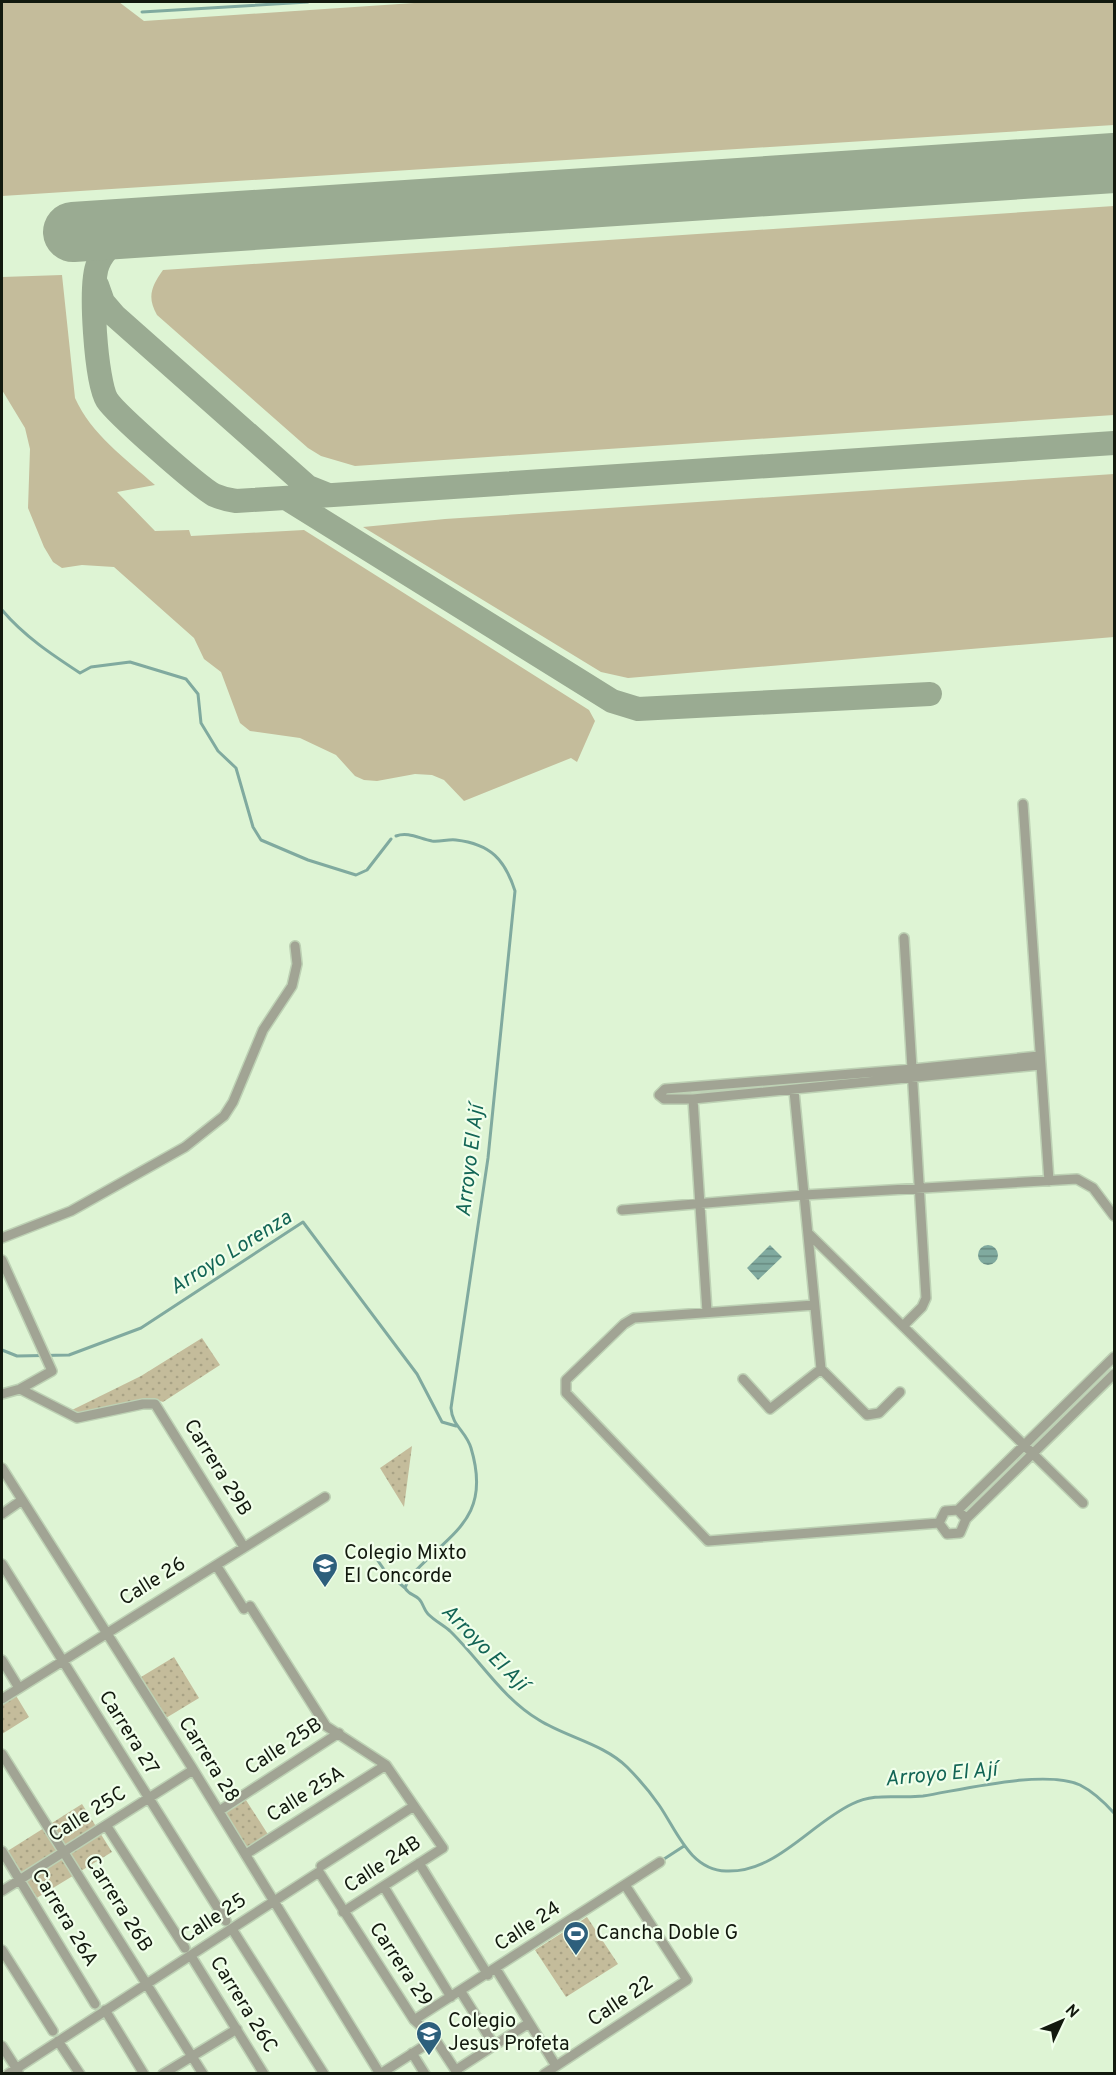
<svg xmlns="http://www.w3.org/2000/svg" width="1116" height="2075" font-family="Overpass,sans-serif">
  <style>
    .grass { fill: #c4bc9b }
    .park { fill: url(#park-dots) }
    .water { fill: url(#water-rules) }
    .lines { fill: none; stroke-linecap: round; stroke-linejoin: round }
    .stream { stroke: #80aa9f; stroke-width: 3 }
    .taxiway { stroke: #9aab92; stroke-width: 24 }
    .runway { stroke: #9aab92; stroke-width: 60 }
    .minor-casing { stroke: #bdd1b4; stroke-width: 12 }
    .minor { stroke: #a1a494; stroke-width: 9 }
    .labels { text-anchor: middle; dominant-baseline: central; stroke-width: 4.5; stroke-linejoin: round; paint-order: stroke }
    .street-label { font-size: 20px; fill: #12190e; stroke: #f1ffeb }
    .poi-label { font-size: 20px; fill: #12190e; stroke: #f1ffeb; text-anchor: start }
    .water-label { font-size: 21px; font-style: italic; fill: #126555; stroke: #f1ffeb }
  </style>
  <defs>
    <pattern id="park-dots" width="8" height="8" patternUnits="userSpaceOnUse" patternTransform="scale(1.5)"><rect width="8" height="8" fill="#c4bc9b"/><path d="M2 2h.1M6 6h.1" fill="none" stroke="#a7a184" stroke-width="1.8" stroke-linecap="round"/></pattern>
    <pattern id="water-rules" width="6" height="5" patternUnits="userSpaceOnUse" patternTransform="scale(1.5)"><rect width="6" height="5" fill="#80aa9f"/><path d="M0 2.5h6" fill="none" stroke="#678a80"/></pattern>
  </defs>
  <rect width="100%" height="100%" fill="#def4d4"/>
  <path class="grass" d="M2 2H119L144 21 429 2H1114V125L2 196Z
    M1114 206V415L355 466 321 456 308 448 157 315C147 297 151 287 163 270Z
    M62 275 75 398C91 434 126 459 155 485L117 492 155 531 189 530 191 536 304 530 589 710 595 721 577 762 571 758 464 801 444 780 432 775 415 774 377 781 364 780 355 776 336 755 300 738 250 731 240 723 221 672 204 659 194 638 114 567 82 565 62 568 53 562 44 547 28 508 30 449 25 428 2 390V277Z
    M1114 474V637L628 678 601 672 363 527 445 519Z"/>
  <path class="park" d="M202 1338 220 1365 163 1402C134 1390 100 1421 70 1411L141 1376Z
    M412 1446 404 1507 380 1468Z
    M174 1657 199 1698 166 1718 141 1677Z
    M15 1694 29 1717 2 1734V1703Z
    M244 1797 269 1836 245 1851 221 1811Z
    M82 1804 112 1852 35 1899 6 1852Z
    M587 1917 618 1964 566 1997 535 1950Z"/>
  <path class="water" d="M770 1245 782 1257 758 1280 747 1268Z
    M978 1255a10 10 0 1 1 20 0a10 10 0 1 1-20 0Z"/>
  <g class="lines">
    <path class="stream" d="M142 12 308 2
      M2 610C24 636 51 654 80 673L91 667 130 662 186 679 198 694 201 723 218 751 236 768 253 827 261 840 308 860 356 875 367 870 391 839
      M396 836C408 831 420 839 432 841 440 842 448 839 456 840 491 844 505 860 515 891L488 1158 451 1408C452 1426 466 1431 471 1448 493 1521 447 1534 409 1578L405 1588C409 1595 414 1594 419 1599 423 1603 424 1610 428 1614 435 1621 443 1625 450 1631 480 1660 502 1698 539 1720 566 1737 604 1744 627 1767 638 1778 650 1792 659 1805 677 1831 690 1870 726 1871 776 1873 810 1824 852 1804 876 1792 898 1799 923 1796 961 1790 1044 1769 1080 1785 1094 1792 1104 1802 1114 1813
      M2 1350 17 1356 69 1355 141 1328 303 1222 417 1374 442 1422 456 1426
      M374 1555 385 1571 405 1588
      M661 1861 684 1846"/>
    <path class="taxiway" d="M147 227C126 233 107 243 98 264 89 284 96 382 107 400 116 414 198 486 214 495 221 498 228 500 236 501L333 495 1114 443
      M97 285 103 302 115 316 308 487 328 495
      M286 498 612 701 638 709 930 694"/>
    <path class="runway" d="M73 232 1114 163"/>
    <defs>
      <path id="minor" d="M1023 804 1049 1181
        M1039 1056 913 1069 665 1089 659 1095 664 1099H693L1039 1065
        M794 1091 821 1369 867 1415 879 1413 900 1392
        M693 1099 707 1312
        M622 1210 804 1195 1077 1179 1093 1188 1114 1216
        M808 1233 1083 1503
        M2 1238 71 1211 185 1147 224 1116 233 1102 263 1030 292 986 297 964 295 946
        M2 1260 52 1371 20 1389 2 1394
        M814 1305 634 1318 624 1324 566 1380V1393L708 1541 939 1523
        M904 1325 922 1307 926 1298 904 938
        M743 1379 770 1409 821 1369
        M20 1389 77 1418 143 1404H155L244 1547
        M2 1468 191 1766 380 2074 435 2039
        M958 1510 966 1519 960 1533 947 1534 939 1523 945 1511 958 1510 1114 1357
        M2 1514 22 1500
        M966 1519 1114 1374
        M2 1564 226 1921
        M216 1565 244 1609
        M250 1606 326 1726 386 1765 443 1848 343 1912
        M2 1660 19 1688
        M2 1699 325 1497
        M2 1754 203 2074
        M219 1811 339 1733
        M106 1825 185 1948
        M2 1851 95 2004
        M246 1854 386 1765
        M419 1863 488 1975
        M321 1866 414 1806
        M384 1887 451 1997
        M2 1891 193 1770
        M232 1929 324 2074
        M2 1950 53 2031
        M191 1956 264 2074
        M496 1969 556 2066
        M461 1992 494 2045
        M105 2010 144 2074
        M414 2020 660 1862
        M58 2041 80 2074
        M2 2046 18 2071
        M412 2053 425 2074
        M456 2070 529 2023
        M8 2074 319 1872 414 2020 435 2039 458 2074
        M163 2074 237 2029
        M544 2074 687 1980 625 1885"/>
    </defs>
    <use href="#minor" class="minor-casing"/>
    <use href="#minor" class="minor"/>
  </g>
  <defs>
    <symbol id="school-pin" viewBox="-11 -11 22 30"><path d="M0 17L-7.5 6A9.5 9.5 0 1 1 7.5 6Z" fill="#2d5f7c" stroke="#f1ffeb"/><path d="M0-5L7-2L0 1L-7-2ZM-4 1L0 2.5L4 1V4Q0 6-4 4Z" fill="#fff"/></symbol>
    <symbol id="stadium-pin" viewBox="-11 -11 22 30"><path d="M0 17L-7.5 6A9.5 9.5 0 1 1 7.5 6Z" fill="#2d5f7c" stroke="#f1ffeb"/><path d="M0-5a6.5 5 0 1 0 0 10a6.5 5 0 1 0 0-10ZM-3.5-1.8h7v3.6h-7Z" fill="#fff"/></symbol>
  </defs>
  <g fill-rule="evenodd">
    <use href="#school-pin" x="310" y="1551" width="30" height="40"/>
    <use href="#stadium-pin" x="561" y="1919" width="30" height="40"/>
    <use href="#school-pin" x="414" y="2019" width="30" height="40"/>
  </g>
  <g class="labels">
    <g class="street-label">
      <text transform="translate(217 1468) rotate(58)">Carrera 29B</text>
      <text transform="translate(153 1582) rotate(-32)">Calle 26</text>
      <text transform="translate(128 1733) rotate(58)">Carrera 27</text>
      <text transform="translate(284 1747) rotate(-33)">Calle 25B</text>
      <text transform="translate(208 1760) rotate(58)">Carrera 28</text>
      <text transform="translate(306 1795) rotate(-32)">Calle 25A</text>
      <text transform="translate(88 1815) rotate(-32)">Calle 25C</text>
      <text transform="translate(383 1865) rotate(-33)">Calle 24B</text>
      <text transform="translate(118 1904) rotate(58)">Carrera 26B</text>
      <text transform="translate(64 1918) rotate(59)">Carrera 26A</text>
      <text transform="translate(214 1919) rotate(-33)">Calle 25</text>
      <text transform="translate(528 1927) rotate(-33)">Calle 24</text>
      <text transform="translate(400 1965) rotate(56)">Carrera 29</text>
      <text transform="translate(621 2002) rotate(-34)">Calle 22</text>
      <text transform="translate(243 2005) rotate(58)">Carrera 26C</text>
    </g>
    <g class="poi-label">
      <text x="344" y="1554">Colegio Mixto<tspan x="344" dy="23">El Concorde</tspan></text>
      <text x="596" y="1934">Cancha Doble G</text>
      <text x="448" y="2022">Colegio<tspan x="448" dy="23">Jesus Profeta</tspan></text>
    </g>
    <g class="water-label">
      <text transform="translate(471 1161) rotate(-83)">Arroyo El Ají</text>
      <text transform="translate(231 1253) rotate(-32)">Arroyo Lorenza</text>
      <text transform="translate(484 1648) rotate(45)">Arroyo El Ají</text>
      <text transform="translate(941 1775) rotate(-5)">Arroyo El Ají</text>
    </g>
  </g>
  <rect width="1116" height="2075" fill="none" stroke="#12190e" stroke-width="6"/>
  <g transform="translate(1062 2021) rotate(46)" stroke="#f1ffeb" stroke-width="4.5" paint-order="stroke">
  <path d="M0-4.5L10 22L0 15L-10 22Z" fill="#12190e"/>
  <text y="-9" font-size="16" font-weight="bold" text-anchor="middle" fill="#12190e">N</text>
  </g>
</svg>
